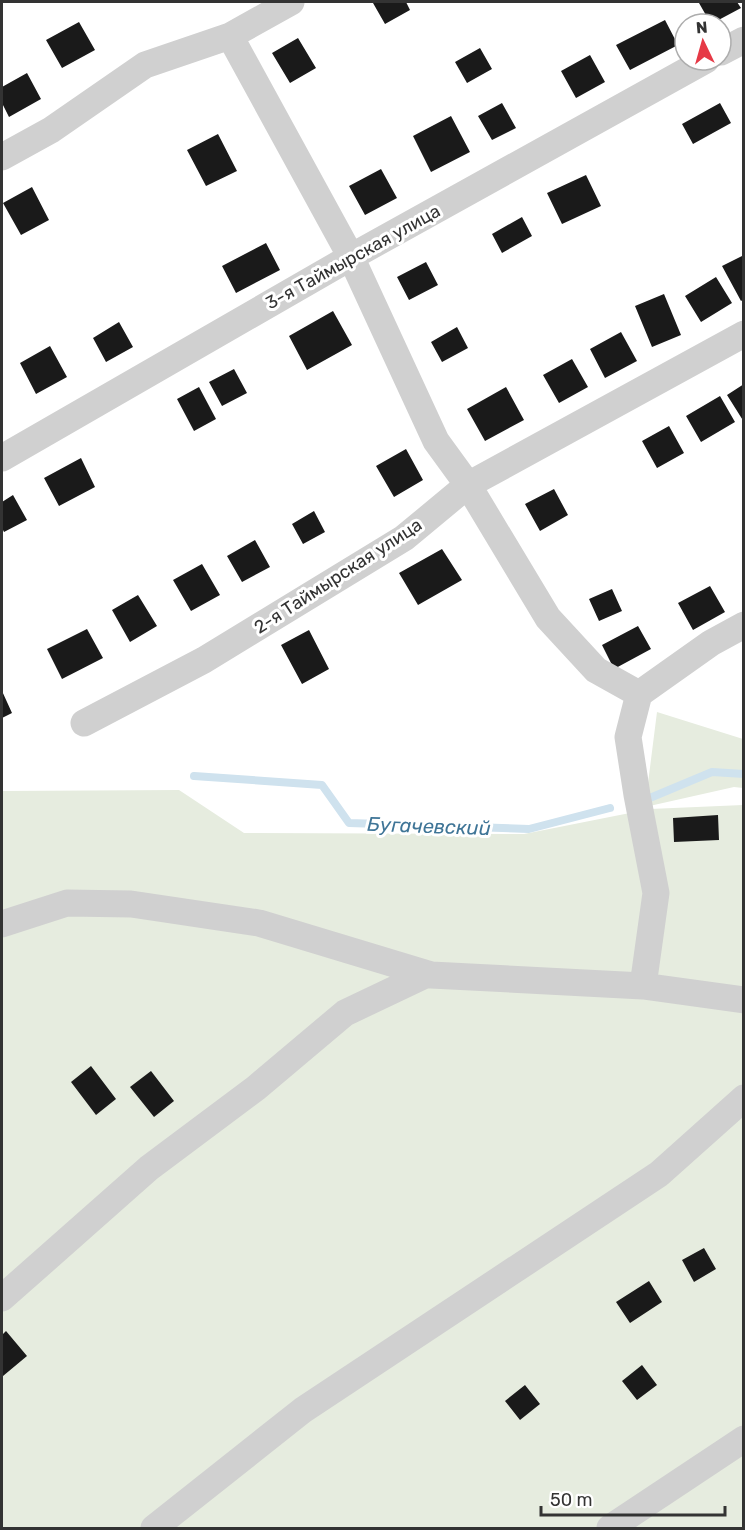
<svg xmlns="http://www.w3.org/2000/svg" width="745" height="1530" font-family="Rubik,sans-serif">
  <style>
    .green { fill: #e6ecdf }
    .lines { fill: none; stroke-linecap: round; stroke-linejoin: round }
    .stream { stroke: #cfe2ee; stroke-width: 8 }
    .building { fill: #1a1a1a }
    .minor { stroke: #d0d0d0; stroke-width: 27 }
    .labels { text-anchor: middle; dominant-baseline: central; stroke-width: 6; stroke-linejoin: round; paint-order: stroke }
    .street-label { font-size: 18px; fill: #333; stroke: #fff }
    .water-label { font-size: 20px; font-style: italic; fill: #3f7597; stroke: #fff }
  </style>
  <rect width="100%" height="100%" fill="#fff"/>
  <path class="green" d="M657 712 743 739V788L734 787 645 807Z
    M179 790 244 833 524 834 650 809 743 805V1528H2V791Z"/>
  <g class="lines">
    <path class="stream" d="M194 776 322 785 349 823 529 829 610 808
      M645 800 712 772 744 774"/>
  </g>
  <path class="building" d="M375 2H406L410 10 385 24 373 3Z
    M701 2H737L741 8 711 24 699 3Z
    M665 20 678 45 630 70 616 45Z
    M79 22 95 50 62 68 46 40Z
    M298 38 316 68 290 83 272 53Z
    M480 48 492 69 467 83 455 62Z
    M590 55 605 82 576 98 561 71Z
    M27 73 41 99 9 117 2 103V87Z
    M502 103 516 128 492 140 478 116Z
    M720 103 731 123 693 144 682 124Z
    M451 116 470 152 431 172 413 136Z
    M218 134 237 171 206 186 187 150Z
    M381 169 397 198 365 215 349 186Z
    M586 175 601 206 562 224 547 193Z
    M32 187 49 220 21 235 3 203Z
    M522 217 532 236 502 253 492 234Z
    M266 243 280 270 236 293 222 266Z
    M744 255V299L741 301 722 266Z
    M426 262 438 285 409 300 397 277Z
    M716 277 732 303 701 322 685 296Z
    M664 294 681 335 652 347 635 306Z
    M333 311 352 345 307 370 289 336Z
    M119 322 133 347 106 362 93 338Z
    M457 327 468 348 442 362 431 342Z
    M621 332 637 361 605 378 590 349Z
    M50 346 67 377 36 394 20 363Z
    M572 359 588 387 559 403 543 375Z
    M234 369 247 393 222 406 209 382Z
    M744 384V422L727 395Z
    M199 387 216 419 194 431 177 399Z
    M506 387 524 420 485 441 467 409Z
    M720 396 735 422 701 442 686 416Z
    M669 426 684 453 657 468 642 441Z
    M406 449 423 480 394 497 376 466Z
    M81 458 95 487 59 506 44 478Z
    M554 489 568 515 540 531 525 504Z
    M13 495 27 520 4 532 2 528V502Z
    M314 511 325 532 303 544 292 524Z
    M255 540 270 567 242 582 227 556Z
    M442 549 462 580 418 605 399 573Z
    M202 564 220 595 191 611 173 580Z
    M710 586 725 612 693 630 678 603Z
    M612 589 622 611 599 621 589 599Z
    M138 595 157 626 130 642 112 610Z
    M638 626 651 649 614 669 602 645Z
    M87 629 103 658 62 679 47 649Z
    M309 630 329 669 302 684 281 645Z
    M2 691 12 713 2 718Z
    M718 815 719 840 674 842 673 818Z
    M91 1066 116 1099 96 1115 71 1082Z
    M151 1071 174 1101 154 1117 130 1087Z
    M704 1248 716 1269 694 1282 682 1260Z
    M649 1281 662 1302 630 1323 616 1302Z
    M6 1331 27 1356 3 1376 2 1374V1335Z
    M642 1365 657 1385 637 1400 622 1381Z
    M525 1385 540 1404 520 1420 505 1401Z"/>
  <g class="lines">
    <path class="minor" d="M230 36 351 257 436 441 468 485 548 618 596 670 639 694
      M721 52 744 40
      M2 157 51 130 145 65 230 36 291 2
      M2 458 351 257 706 60
      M84 723 204 660 404 538 468 485 744 334
      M2 924 67 903 131 904 259 923 431 975 643 986 744 1000
      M643 986 656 893 637 795 628 737 639 694 711 643 744 625
      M2 1298 149 1168 256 1088 345 1013 427 974
      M154 1528 303 1410 659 1174 744 1098
      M610 1528 744 1439"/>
  </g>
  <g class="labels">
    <g class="street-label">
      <text transform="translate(353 257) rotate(-29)">3-я Таймырская улица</text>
      <text transform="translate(338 576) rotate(-33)">2-я Таймырская улица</text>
    </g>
    <g class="water-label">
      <text transform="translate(429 826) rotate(2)">Бугачевский</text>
    </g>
  </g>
  <rect width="745" height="1530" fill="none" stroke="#333333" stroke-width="6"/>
  <g transform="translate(703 42) rotate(355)"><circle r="28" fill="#ffffff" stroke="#adadad" stroke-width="1.5"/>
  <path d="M0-4.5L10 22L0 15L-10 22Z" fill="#e63946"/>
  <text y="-9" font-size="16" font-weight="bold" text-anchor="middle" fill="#333333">N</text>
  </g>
  <path d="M541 1506v9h184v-9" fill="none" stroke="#333333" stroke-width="3"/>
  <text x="550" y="1506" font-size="18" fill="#333333" stroke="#ffffff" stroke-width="4.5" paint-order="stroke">50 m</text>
</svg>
